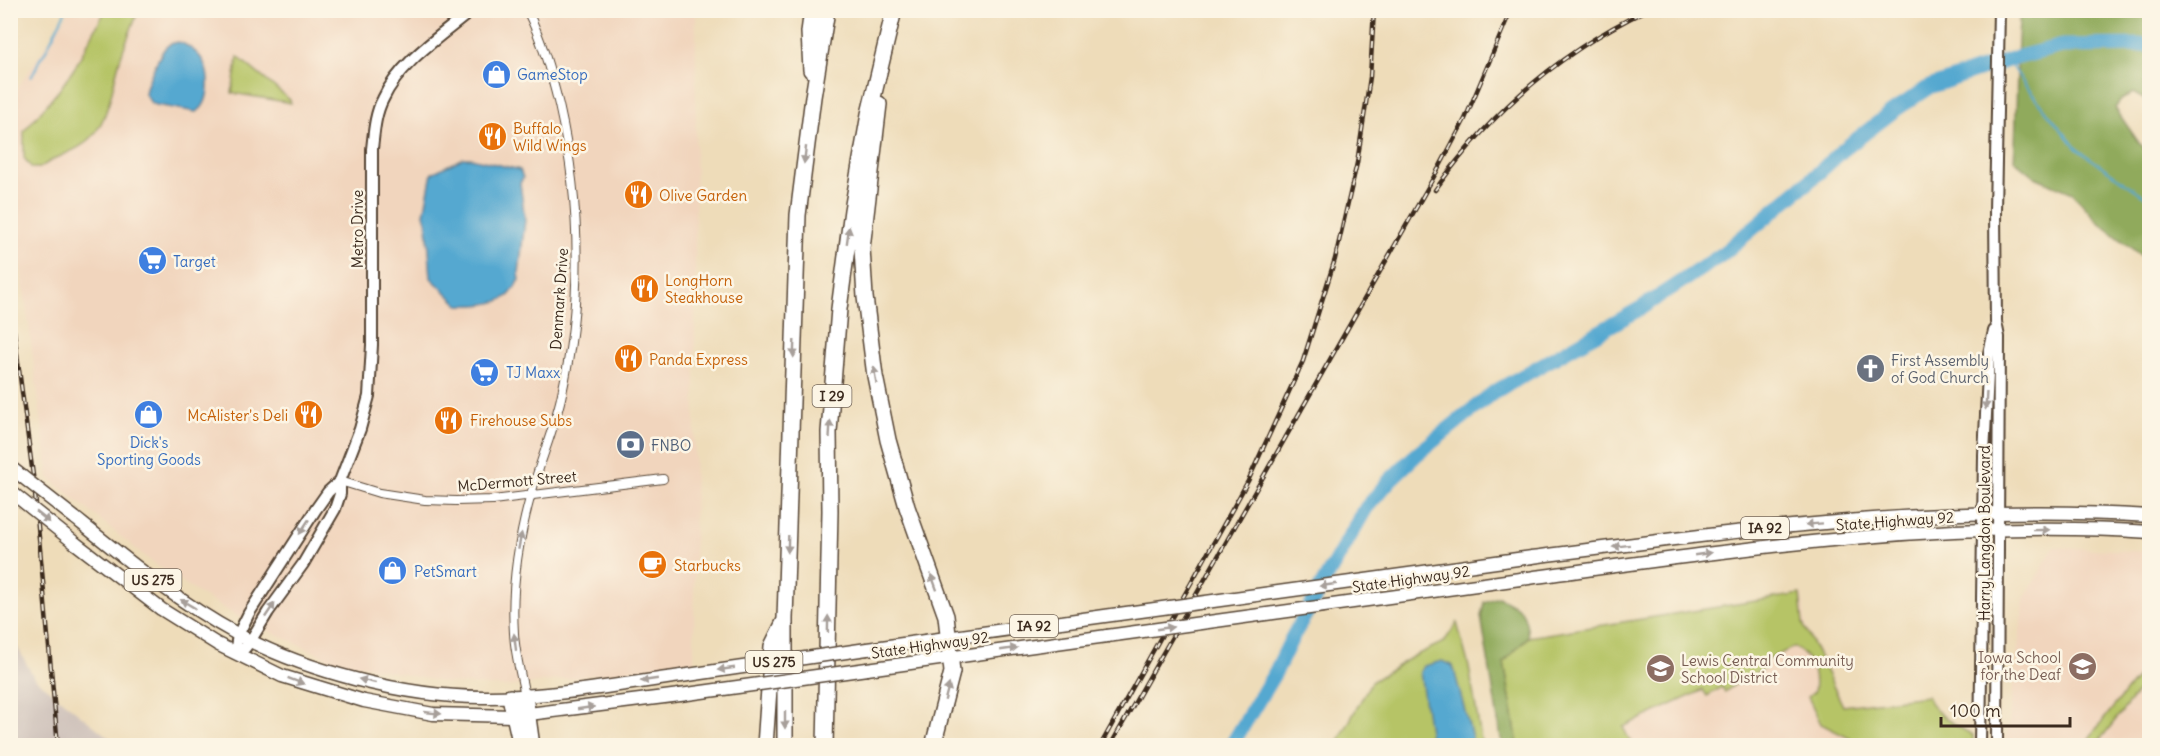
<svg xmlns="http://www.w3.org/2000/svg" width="2160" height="756" font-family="Delius,sans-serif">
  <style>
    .built { fill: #f1d5bd }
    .industrial { fill: #cec1ba }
    .green { fill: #b6c466; stroke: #787742; stroke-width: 1.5 }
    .forest { fill: #90aa5b; stroke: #666a3c; stroke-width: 1.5 }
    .water { fill: #54a8d0; stroke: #486977; stroke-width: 1.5 }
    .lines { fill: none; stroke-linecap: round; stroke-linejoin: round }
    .stream { stroke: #54a8d0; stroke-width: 2 }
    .river { stroke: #54a8d0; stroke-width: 15 }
    .street-casing { stroke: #564535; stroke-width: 10 }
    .secondary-casing { stroke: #564535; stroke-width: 14 }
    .primary-casing { stroke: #564535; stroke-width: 15 }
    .highway-casing { stroke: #564535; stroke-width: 18 }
    .street { stroke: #fff; stroke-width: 8 }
    .secondary { stroke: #fff; stroke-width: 10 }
    .primary { stroke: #fff; stroke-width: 12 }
    .highway { stroke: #fff; stroke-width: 15 }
    .rail-casing { stroke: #3b2a1e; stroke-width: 4.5 }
    .rail { stroke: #fcf5e5; stroke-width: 2; stroke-dasharray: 7; stroke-linecap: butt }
    .primary-bridge-casing { stroke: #564535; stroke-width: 15; stroke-linecap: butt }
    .primary-bridge { stroke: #fff; stroke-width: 12 }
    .oneway { fill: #a79f9a }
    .labels { text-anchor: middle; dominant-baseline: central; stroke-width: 5; stroke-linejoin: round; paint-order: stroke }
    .shield { fill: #fcf5e5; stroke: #75675a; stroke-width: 1.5 }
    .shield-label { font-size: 14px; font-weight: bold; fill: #3b2a1e }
    .shop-label { font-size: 15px; fill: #366cbe; stroke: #fcf5e5; text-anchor: start }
    .food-label { font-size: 15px; fill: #c56008; stroke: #fcf5e5; text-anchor: start }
    .street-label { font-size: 15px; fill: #3b2a1e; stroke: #fcf5e5 }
    .worship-label { font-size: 15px; fill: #5b616d; stroke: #fcf5e5; text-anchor: start }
    .service-label { font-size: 15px; fill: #4e5e75; stroke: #fcf5e5; text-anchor: start }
    .education-label { font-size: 15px; fill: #785e54; stroke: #fcf5e5; text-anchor: end }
  </style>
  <rect width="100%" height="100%" fill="#fcf5e5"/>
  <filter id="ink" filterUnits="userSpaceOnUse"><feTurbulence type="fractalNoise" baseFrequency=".0167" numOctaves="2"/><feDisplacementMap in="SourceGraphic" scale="12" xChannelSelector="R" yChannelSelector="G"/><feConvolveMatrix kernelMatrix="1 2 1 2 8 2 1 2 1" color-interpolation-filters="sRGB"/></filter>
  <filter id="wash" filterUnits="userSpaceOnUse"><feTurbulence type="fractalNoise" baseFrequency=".008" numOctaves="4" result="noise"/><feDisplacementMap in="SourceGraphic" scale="24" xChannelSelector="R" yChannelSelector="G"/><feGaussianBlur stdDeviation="1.35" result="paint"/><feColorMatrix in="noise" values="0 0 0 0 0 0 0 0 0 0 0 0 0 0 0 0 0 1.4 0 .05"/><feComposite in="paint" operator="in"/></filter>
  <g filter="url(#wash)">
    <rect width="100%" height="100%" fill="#eedcb9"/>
    <path class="built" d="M69 11H696L694 662 505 687 447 683 330 659 235 615 195 591 152 562 49 478 11 192 10 99Z
      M2054 547 2149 552V745L2006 746 2024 599Z
      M1802 593 1806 627 1844 704 1917 696 1940 715 1973 734 1974 745H1509L1489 642Z"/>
    <path class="industrial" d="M10 633 34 678 118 745H11Z"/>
    <path class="green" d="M105 11H138C132 28 124 45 119 63 112 87 109 118 92 137 78 152 56 155 40 168H32L24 158V131L60 89 75 67Z
      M238 57 290 100 291 103 232 93Z
      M1800 594 1803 624 1843 706 1927 696C1934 714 1956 726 1973 735V745H1859L1857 742 1821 724 1808 697 1814 692C1817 673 1811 657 1794 647L1763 662 1765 668 1751 675 1748 681 1737 683 1725 692 1722 687 1707 696 1703 690 1623 727 1632 745H1518L1504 662 1528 637Z
      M1457 623 1469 667 1482 745 1336 746 1371 682 1414 656 1444 642Z
      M2149 662V677L2096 745H2086L2090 737Z"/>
    <path class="forest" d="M2020 11H2149V102L2133 93 2121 100 2115 108 2139 143 2149 152V262L2097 221 2073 193 2035 177 2014 160C2018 110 2015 60 2020 11Z
      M1498 597C1522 608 1526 611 1528 637L1504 662 1518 745H1502L1481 616 1484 602Z"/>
    <path class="water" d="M178 42C187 44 200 54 204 63 210 76 211 105 196 112L156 105 151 103 145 94C146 83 158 58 165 48 168 44 172 43 178 42Z
      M463 158H471L520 170 523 178 520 183 525 220 519 273 520 280C516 285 513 292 508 296 496 305 473 306 459 305L431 278 427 224 424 214 432 173Z
      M1442 661 1453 666 1474 745H1431L1420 672 1424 666Z"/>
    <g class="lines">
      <path class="stream" d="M2008 60 2025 85 2077 149 2150 200
        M31 77C38 69 36 61 44 54L66 10"/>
      <path class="river" d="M1231 746 1276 671 1292 638 1366 508 1390 480 1416 455 1493 393 1641 308 1720 256 1815 176 1843 150 1892 112 1929 87 2011 59 2062 46 2150 45"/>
    </g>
  </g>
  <g filter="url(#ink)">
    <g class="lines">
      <defs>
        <path id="street" d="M340 481 379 493 425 500 456 501 493 500 663 479
          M525 696C521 675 515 654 514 633 511 587 518 542 530 498 539 464 553 432 561 398 583 301 581 202 559 105 551 73 542 40 527 10"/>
        <path id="secondary" d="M235 653 238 635 249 613 316 509 328 492 340 481 360 429 369 396 372 345V149C374 132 375 114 383 99 400 62 441 36 472 10
          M235 653 245 648 251 640 268 612 303 564 335 509 340 494V481
          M1980 746 1984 455 1989 353 1994 331
          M1997 746 1999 337 1996 322 1995 211 1999 10"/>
        <path id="primary" d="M75 518C127 560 178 602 237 634 304 671 406 697 482 697 548 698 615 685 681 676
          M75 543 161 609 217 644 282 676 364 701 433 714 513 716 680 695
          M1532 557C1737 531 1943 502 2150 516
          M1520 579C1728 551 1939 518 2150 532
          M867 649 1119 614
          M867 669 1107 636"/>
        <path id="highway" d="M811 70 809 32 812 10
          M879 104 862 248 865 297 875 376 888 440 907 507 946 616 952 672 933 746
          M525 696 532 746
          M510 697 521 746
          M765 746 772 646 784 622
          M785 746V619L798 215 813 97 827 10
          M825 746 830 511 829 432 839 309 852 210 869 114 894 10"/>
      </defs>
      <use href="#street" class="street-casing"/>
      <use href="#secondary" class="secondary-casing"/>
      <use href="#primary" class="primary-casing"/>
      <use href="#highway" class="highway-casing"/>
      <use href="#street" class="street"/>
      <use href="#secondary" class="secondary"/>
      <use href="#primary" class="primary"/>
      <use href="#highway" class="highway"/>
      <defs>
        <path id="rail" d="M1435 190C1490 113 1561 51 1647 10
          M10 301 34 483 58 746
          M1100 746 1248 481 1303 361 1335 259 1357 163 1370 77 1374 10
          M1110 746 1440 166 1465 119 1511 10"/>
      </defs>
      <use href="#rail" class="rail-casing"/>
      <use href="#rail" class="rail"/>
      <defs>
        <path id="primary-bridge" d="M10 467 75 518
          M10 491 75 543
          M1119 614 1532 557
          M1107 636 1520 579
          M681 676 867 649
          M680 695 867 669"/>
      </defs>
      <use href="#primary-bridge" class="primary-bridge-casing"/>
      <use href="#primary-bridge" class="primary-bridge"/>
    </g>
    <defs><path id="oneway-solid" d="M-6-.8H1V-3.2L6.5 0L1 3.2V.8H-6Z" transform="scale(1.5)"/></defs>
    <g class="oneway">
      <use href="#oneway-solid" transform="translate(805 155) rotate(97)"/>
      <use href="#oneway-solid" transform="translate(848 235) rotate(-82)"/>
      <use href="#oneway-solid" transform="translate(794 349) rotate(92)"/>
      <use href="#oneway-solid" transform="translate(875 375) rotate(-100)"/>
      <use href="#oneway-solid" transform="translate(1986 401) rotate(93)"/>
      <use href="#oneway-solid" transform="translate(830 429) rotate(-87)"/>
      <use href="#oneway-solid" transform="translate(43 517) rotate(39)"/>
      <use href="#oneway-solid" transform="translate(1814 524) rotate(176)"/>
      <use href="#oneway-solid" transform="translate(304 527) rotate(123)"/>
      <use href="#oneway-solid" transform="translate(2041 530) rotate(-1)"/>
      <use href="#oneway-solid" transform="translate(520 541) rotate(-79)"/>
      <use href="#oneway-solid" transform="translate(788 544) rotate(92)"/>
      <use href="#oneway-solid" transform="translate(1621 546) rotate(173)"/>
      <use href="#oneway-solid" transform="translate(1703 554) rotate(-8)"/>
      <use href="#oneway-solid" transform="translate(934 582) rotate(-110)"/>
      <use href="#oneway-solid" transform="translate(1328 585) rotate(172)"/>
      <use href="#oneway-solid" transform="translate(188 604) rotate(-149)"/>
      <use href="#oneway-solid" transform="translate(270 610) rotate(-56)"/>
      <use href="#oneway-solid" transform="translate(828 624) rotate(-89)"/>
      <use href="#oneway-solid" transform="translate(1165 628) rotate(-8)"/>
      <use href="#oneway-solid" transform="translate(515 642) rotate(-97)"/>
      <use href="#oneway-solid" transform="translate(1009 649) rotate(-8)"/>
      <use href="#oneway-solid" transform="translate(726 669) rotate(172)"/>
      <use href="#oneway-solid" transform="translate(649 680) rotate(172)"/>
      <use href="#oneway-solid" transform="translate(296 681) rotate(21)"/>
      <use href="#oneway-solid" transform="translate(367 681) rotate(-167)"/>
      <use href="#oneway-solid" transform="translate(947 692) rotate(-75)"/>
      <use href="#oneway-solid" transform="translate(586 708) rotate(-8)"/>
      <use href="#oneway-solid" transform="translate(433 713) rotate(6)"/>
      <use href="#oneway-solid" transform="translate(785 720) rotate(90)"/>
    </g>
  </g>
  <defs>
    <symbol id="shop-disc" viewBox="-11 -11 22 22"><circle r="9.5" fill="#3f7fe0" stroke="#fcf5e5"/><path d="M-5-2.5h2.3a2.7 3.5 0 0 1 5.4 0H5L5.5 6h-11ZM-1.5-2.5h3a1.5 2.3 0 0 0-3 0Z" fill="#fff"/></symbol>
    <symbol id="restaurant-disc" viewBox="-11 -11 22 22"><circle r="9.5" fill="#e8710a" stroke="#fcf5e5"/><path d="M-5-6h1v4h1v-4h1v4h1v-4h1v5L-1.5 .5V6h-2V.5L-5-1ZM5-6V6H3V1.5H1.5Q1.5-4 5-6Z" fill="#fff"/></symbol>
    <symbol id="supermarket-disc" viewBox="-11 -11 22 22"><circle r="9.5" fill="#3f7fe0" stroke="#fcf5e5"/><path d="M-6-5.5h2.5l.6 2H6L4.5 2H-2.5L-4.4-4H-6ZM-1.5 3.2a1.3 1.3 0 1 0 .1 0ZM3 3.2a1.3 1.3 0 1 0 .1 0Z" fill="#fff"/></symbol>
    <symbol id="church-disc" viewBox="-11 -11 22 22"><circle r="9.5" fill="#6b7280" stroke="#fcf5e5"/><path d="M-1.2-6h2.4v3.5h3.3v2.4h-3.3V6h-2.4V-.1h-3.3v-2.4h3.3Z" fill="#fff"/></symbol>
    <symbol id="bank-disc" viewBox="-11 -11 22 22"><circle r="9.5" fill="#5c6f8a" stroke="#fcf5e5"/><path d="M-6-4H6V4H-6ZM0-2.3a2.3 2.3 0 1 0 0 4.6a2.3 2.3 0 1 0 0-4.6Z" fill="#fff"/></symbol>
    <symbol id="cafe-disc" viewBox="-11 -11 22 22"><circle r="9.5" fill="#e8710a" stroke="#fcf5e5"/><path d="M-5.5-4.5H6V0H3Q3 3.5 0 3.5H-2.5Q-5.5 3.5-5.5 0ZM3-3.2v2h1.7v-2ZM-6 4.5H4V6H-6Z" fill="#fff"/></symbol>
    <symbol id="school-disc" viewBox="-11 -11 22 22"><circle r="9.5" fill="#8d6e63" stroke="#fcf5e5"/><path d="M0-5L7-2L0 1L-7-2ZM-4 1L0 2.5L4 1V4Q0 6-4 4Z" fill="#fff"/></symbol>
  </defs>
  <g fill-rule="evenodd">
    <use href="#shop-disc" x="480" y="58" width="33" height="33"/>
    <use href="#restaurant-disc" x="476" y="120" width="33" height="33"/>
    <use href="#restaurant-disc" x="622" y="178" width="33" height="33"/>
    <use href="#supermarket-disc" x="136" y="244" width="33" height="33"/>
    <use href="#restaurant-disc" x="628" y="272" width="33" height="33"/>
    <use href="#restaurant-disc" x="612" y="342" width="33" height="33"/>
    <use href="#church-disc" x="1854" y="352" width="33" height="33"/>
    <use href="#supermarket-disc" x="468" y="356" width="33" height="33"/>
    <use href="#shop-disc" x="132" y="398" width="33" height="33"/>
    <use href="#restaurant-disc" x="292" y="398" width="33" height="33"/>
    <use href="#restaurant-disc" x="432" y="404" width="33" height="33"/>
    <use href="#bank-disc" x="614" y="428" width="33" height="33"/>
    <use href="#cafe-disc" x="636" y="548" width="33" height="33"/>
    <use href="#shop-disc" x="376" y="554" width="33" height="33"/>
    <use href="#school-disc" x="2066" y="650" width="33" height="33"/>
    <use href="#school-disc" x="1644" y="652" width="33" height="33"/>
  </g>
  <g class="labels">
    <g class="shield">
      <rect x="812.5" y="385" width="39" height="22" rx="4.5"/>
      <rect x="1741" y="517" width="48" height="22" rx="4.5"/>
      <rect x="124.5" y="569" width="57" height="22" rx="4.5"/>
      <rect x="1010" y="615" width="48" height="22" rx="4.5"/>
      <rect x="745.5" y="651" width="57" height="22" rx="4.5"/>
    </g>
    <g class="shield-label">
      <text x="832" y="396">I 29</text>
      <text x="1765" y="528">IA 92</text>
      <text x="153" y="580">US 275</text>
      <text x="1034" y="626">IA 92</text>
      <text x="774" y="662">US 275</text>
    </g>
    <g class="shop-label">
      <text x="517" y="74">GameStop</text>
      <text x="173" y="261">Target</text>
      <text x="506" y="372">TJ Maxx</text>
      <text x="149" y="442" text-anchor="middle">Dick's<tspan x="149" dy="17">Sporting Goods</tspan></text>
      <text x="414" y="571">PetSmart</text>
    </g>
    <g class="food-label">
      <text x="513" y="128">Buffalo<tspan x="513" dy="17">Wild Wings</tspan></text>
      <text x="659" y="195">Olive Garden</text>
      <text x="665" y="280">LongHorn<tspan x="665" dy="17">Steakhouse</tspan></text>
      <text x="649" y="359">Panda Express</text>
      <text x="288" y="415" text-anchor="end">McAlister's Deli</text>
      <text x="470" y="420">Firehouse Subs</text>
      <text x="674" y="565">Starbucks</text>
    </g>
    <g class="street-label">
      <text transform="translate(357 229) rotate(-90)">Metro Drive</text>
      <text transform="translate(559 299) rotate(-86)">Denmark Drive</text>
      <text transform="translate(517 481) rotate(-5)">McDermott Street</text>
      <text transform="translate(1895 521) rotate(-4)">State Highway 92</text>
      <text transform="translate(1984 533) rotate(-90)">Harry Langdon Boulevard</text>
      <text transform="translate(1411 579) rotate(-8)">State Highway 92</text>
      <text transform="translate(930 645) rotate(-8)">State Highway 92</text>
    </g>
    <g class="worship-label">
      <text x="1891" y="360">First Assembly<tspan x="1891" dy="17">of God Church</tspan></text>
    </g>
    <g class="service-label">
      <text x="651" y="445">FNBO</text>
    </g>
    <g class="education-label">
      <text x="2061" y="657">Iowa School<tspan x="2061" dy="17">for the Deaf</tspan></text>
      <text x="1681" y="660" text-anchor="start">Lewis Central Community<tspan x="1681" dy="17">School District</tspan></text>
    </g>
  </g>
  <rect width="2160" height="756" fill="none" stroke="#fcf5e5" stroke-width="36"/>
  <path d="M1941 717v9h129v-9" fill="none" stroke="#3b2a1e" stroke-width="3"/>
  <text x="1950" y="717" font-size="18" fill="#3b2a1e" stroke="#fcf5e5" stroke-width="4.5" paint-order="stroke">100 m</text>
</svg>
